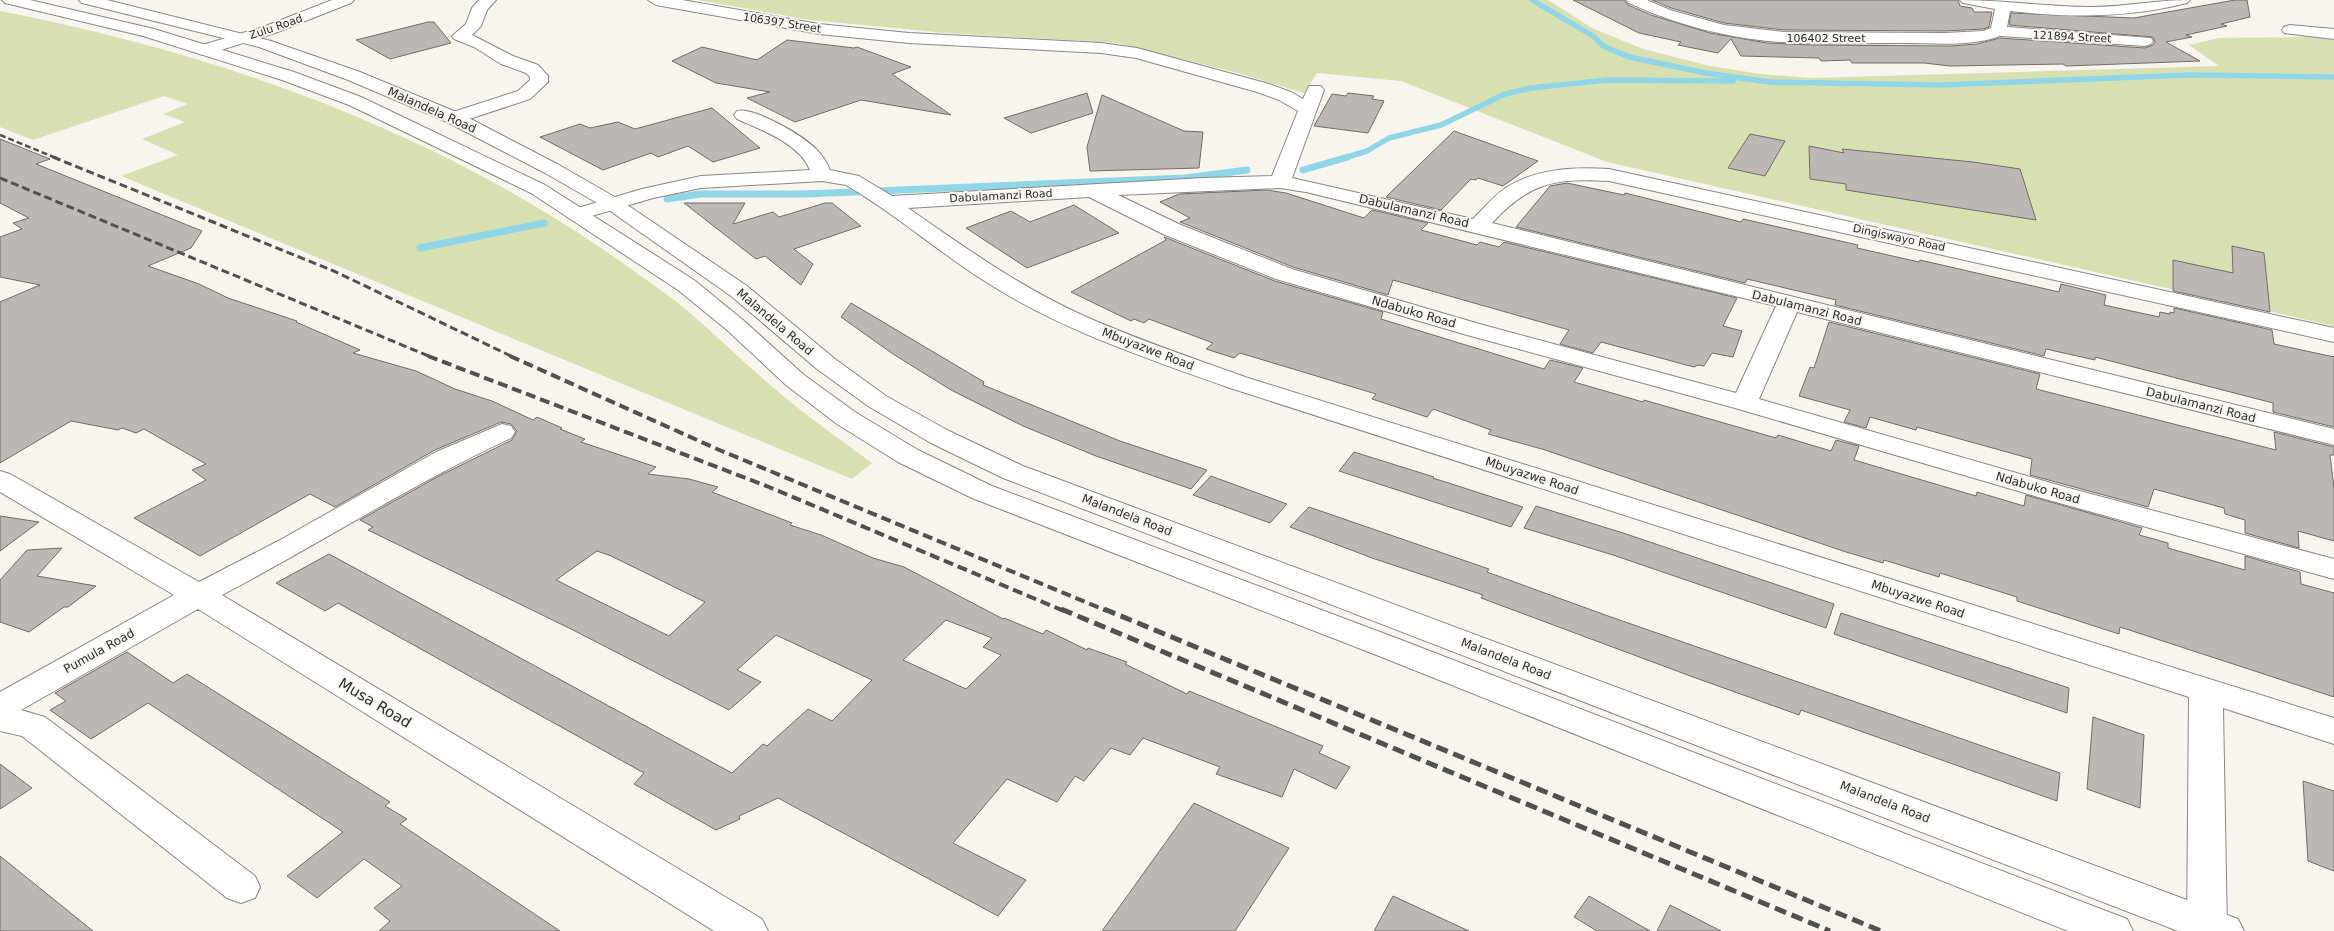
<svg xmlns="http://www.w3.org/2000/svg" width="2334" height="931" font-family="'DejaVu Sans',sans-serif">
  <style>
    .green { fill: #d7e0b1 }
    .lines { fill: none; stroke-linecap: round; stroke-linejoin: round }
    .stream-far1 { stroke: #90d6e7; stroke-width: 5.5 }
    .stream { stroke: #90d6e7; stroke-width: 7 }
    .building { fill: #beb8b5; stroke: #736d6a; fill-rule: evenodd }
    .minor-casing { stroke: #8a8782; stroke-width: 2 }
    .major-casing { stroke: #8a8782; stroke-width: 2 }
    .minor { fill: #fff; fill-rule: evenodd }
    .major { fill: #fff; fill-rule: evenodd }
    .rail-far3 { stroke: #53514f; stroke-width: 2.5; stroke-dasharray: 6 3; stroke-linecap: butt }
    .rail-far2 { stroke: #53514f; stroke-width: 3; stroke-dasharray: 8 4; stroke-linecap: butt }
    .rail-far1 { stroke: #53514f; stroke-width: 4; stroke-dasharray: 10 5; stroke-linecap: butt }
    .rail { stroke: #53514f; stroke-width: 5; stroke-dasharray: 12 6; stroke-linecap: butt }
    .labels { text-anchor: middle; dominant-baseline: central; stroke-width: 4; stroke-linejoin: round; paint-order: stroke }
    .far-street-label { font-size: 11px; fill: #2f2e2c; stroke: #f8f5ef }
    .street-label { font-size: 12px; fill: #2f2e2c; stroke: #f8f5ef }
    .near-street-label { font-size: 15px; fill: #2f2e2c; stroke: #f8f5ef }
  </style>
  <rect width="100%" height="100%" fill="#f8f5ef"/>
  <path class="green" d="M697 0H1548L1592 28 1643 49 1710 66 1761 74 1812 78 2219 66 2189 45 2219 38 2299 37 2334 34V326L1607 162 1401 81 1317 73 1304 93 1238 73 1118 43 946 33 810 20Z
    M0 11C227 55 446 135 634 271 653 285 673 298 690 313 723 342 754 372 788 400 815 422 844 442 872 463L852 479 121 176 178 155 142 139 185 122 163 114 188 104 164 96 33 140 0 127Z"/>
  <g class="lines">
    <path class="stream-far1" d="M1532 0 1593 36 1603 46 1629 57 1706 73 1769 82 1942 85 2189 75 2334 77
      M1344 158 1367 151 1389 138 1441 125 1505 94 1531 88 1607 80 1733 81"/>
    <path class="stream" d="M1303 170 1348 157
      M667 199 700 194H805L1185 178 1247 170
      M420 248 544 223"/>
  </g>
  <path class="building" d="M1573 0H1624L1628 5 1651 15 1710 33 1767 43 1812 45 1951 46 1977 44 2000 38 2145 48 2153 45 2155 42 2153 37 2009 25 2011 13 2134 18 2235 0H2247L2250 17 2221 24 2227 26 2186 35 2192 37 2166 42 2200 61 2066 66 2063 64 1950 66 1924 63H1852L1850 60 1821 61 1819 58 1741 56 1731 39 1718 53 1678 45 1681 42 1639 33Z
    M1652 0H1958L1960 6 1972 8 1974 12H1992L1989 27 1983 29 1945 31 1784 30 1724 23 1671 8Z
    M428 22H434L451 43 390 59 356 40Z
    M787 40 854 48 857 47 911 67 892 74 951 115 861 100 795 122 747 98 770 92 716 83 672 61 702 47 757 60Z
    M1087 93 1093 113 1031 133 1004 118Z
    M1348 93 1374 96 1372 99 1384 101 1368 133 1314 126 1332 94 1346 96Z
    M1102 95 1184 131 1203 132 1199 168 1090 171 1087 147Z
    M712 108 760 148 713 162 688 146 658 157 651 153 603 170 540 137 580 124 590 128 618 122 635 129Z
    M1454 131 1538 161 1503 186 1478 178 1476 180 1471 179 1441 210 1386 197Z
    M1750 134 1785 141 1765 176 1728 168Z
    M0 139 50 159 36 164 202 231 191 248 148 266 199 284 228 298 297 321 296 322 360 350 353 353 416 371 455 389 492 401 533 420 537 417 562 428 560 429 585 439 581 442 656 467 648 474 689 479 718 487 712 492 792 523 790 525 821 535 873 558 904 567 1003 619 1004 618 1043 634 1046 630 1087 650 1088 648 1127 662 1125 664 1187 694 1189 691 1323 746 1319 753 1350 767 1336 789 1294 769 1282 797 1216 774 1220 767 1143 738 1130 755 1111 748 1084 781 1075 776 1057 802 1007 779 953 843 1026 880 998 916 778 798 739 816 740 819 716 830 634 784 644 773 338 603 325 611 276 583 329 554 732 773 763 744 767 746 808 709 832 721 872 680 776 635 737 670 761 682 729 710 571 629 368 530 373 527 360 520 439 476 512 440 517 431 511 424 501 422 435 450 335 507 310 494 200 556 134 518 206 480 192 470 206 464 144 429 136 433 122 428 118 430 71 421 0 463V302L40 285 0 277V237L22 229 13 223 29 218 0 203ZM597 551 611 556 705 602 669 636 556 580ZM946 620 992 638 983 647 1001 655 966 689 903 660Z
    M1809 146 1844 153 1842 149 1973 162 2020 169 2036 220 1846 190V184L1810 179Z
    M1567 183 1624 195 1625 193 1741 222 1743 219 1858 245 1857 248 1919 262 1920 260 2059 292 2061 284 2106 295 2104 305 2159 317 2160 312 2170 314V312L2174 313V308L2272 330 2274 344 2334 357V427L2273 412V403L2095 357V360L2046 349 2044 356 1835 305 1836 300 1747 279 1745 283 1516 227 1550 186Z
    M1267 190 1286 193 1364 218 1372 210 1428 223 1421 230 1477 245 1480 242 1499 247 1504 242 1737 298 1723 326 1742 331 1733 357 1712 353 1704 366 1698 365 1694 367 1601 342 1593 353 1560 344 1569 330 1393 280 1388 295 1293 267 1180 222 1190 218 1160 202 1179 194Z
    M684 203H745L733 224 773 212 779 217 825 203H832L861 226 794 249 813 264 801 285 765 256 756 259Z
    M1074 205 1119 233 1027 268 966 228 1011 211 1030 222Z
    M1164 237 1275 281 1383 312 1381 319 1544 369 1550 360 1583 368 1574 382 1643 402 1644 400 1776 438 1778 435 1831 451 1836 440 1859 446 1854 460 1976 496 1977 492 2024 506 2026 495 2142 528 2139 535 2168 543V548L2245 570V556L2300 572 2301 584 2334 593V697L2120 627 2119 634 2017 601V597L1940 573 1939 577 1884 560 1883 563 1846 552 1545 450 1488 434 1491 430 1433 409 1427 417 1372 399 1376 394 1240 353 1234 358 1206 349 1213 343 1149 319 1144 323 1134 319 1131 321 1071 292 1166 240Z
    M2232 246 2264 253 2270 312 2173 291V260L2233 273Z
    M851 303 984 382 983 385 1120 441 1207 470 1191 489 1096 456 1023 426 951 390 893 354 841 317Z
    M1829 322 2040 374 2036 389 2276 450 2274 432 2334 447V455H2330L2334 488V541L2298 531 2299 548 2245 533V520L2225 514 2224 508 2154 489 2148 507 2030 475 2032 459 1917 427 1916 430 1870 417 1866 428 1844 422 1850 410 1799 396 1810 367 1814 368Z
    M1354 452 1434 477 1433 478 1523 507 1511 527 1339 471Z
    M1211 476 1287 504 1270 523 1193 495Z
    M1536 506 1623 533 1834 604 1826 628 1613 555 1524 528Z
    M1309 507 1489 569 1487 572 1608 616 2060 773 2057 801 1801 710 1799 715 1693 677 1481 598 1483 595 1375 559 1290 527Z
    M0 516 39 522 0 551Z
    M62 548 37 576 96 586 68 607H64L29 632 0 622V580L27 550Z
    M1841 613 2069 688 2067 713 1834 634Z
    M127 652 173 683 187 674 390 802 385 806 407 819 400 824 560 931H379L390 921 374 908 402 886 364 859 317 898 287 876 343 832 148 703 91 739 50 710 66 701 55 693Z
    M2093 717 2144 735 2140 808 2087 789Z
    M0 764 32 788 0 809Z
    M2303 781 2334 791V871L2308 861Z
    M1194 803 1289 848 1235 931H1102Z
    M0 856 93 931H0Z
    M1393 896 1469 931H1374Z
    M1589 896 1650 931H1597L1574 917Z
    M1670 905 1721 931H1657Z"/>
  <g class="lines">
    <defs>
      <path id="minor" d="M332 0H354L351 3 275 33 205 55 199 54 197 50 199 46 263 27Z
        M479 0H496L487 10 481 26 472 35 513 56 538 65 548 76V82L530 99 454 124 447 122 445 118 447 114 518 91 530 80V77L526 73 501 64 474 47 454 39 452 36 466 24 472 8Z
        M648 0H682L819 24 909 33 1101 43 1137 48 1269 84 1291 92 1303 99 1309 86H1321L1324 90 1292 178 1473 219C1484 208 1494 195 1507 187 1538 168 1575 167 1609 169L2334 328V342L1609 181C1555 178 1530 182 1492 223L2334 429V445L1797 312 1759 399 2065 487 2334 559V579L2045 499 1735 408 1467 335 1276 279 1165 235 1089 197 908 208C964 247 1020 287 1082 315 1135 339 1190 357 1245 377L2334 718V744L2223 708 2227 931H2187L2189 697 1227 387C1144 357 1058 329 983 280 936 250 894 213 846 185L822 181 701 188 653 198 578 220 571 218 568 214 571 210 642 189 701 176 810 170C799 143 761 130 737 119L734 115 737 111C755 107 804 136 817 150 823 156 827 163 830 170L859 176 892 196 1203 178 1272 176 1298 111 1279 100 1257 92 1136 58 1101 53 909 43 819 34 656 5ZM1280 188 1306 192 1776 306 1736 393 1483 325 1292 269 1181 225 1118 195Z
        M1626 0H1647L1670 10 1724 25 1784 32 1945 33 1983 31 1991 28 1995 9 1963 3 1960 0C2004 0 2047 7 2090 7 2124 7 2156 0 2190 0L2187 3C2128 18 2070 18 2010 11L2007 27 2151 38 2153 41 2151 44 2145 46 2000 36C1970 47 1933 43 1901 43 1842 43 1781 47 1723 34 1690 27 1659 17 1629 3Z
        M2290 25 2334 29V39L2284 33 2282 30 2284 27Z
        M502 424 511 426 515 432 511 438C412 484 319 544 222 595L762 919 768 931H714L198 609 21 710 45 717 255 876 260 887 255 898 241 903 227 898 22 736 0 731V692L174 595 0 492V471L10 474 199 582 282 539 436 452Z"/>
      <path id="major" d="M2 0H30L154 29 294 72 361 97 545 185 694 280 743 320 804 375 855 412 918 450 992 486 1396 638 2127 919 2133 931H2068L1374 654 972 498 898 462 837 424 786 385 727 330 678 290 531 193 349 105 282 80 143 36 5 3Z
        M79 0H107L271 41 360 72 461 114 559 165 620 200 747 286 835 359 886 396 949 431 1023 466 2238 919 2244 931H2178L1003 478 931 443 868 406 817 369 731 296 606 208 545 173 447 122 348 80 259 47 82 3Z"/>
    </defs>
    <use href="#minor" class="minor-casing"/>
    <use href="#major" class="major-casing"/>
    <use href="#minor" class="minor"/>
    <use href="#major" class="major"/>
    <path class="rail-far3" d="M0 135 56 158"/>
    <path class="rail-far2" d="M53 157 336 272 513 357
      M0 178 431 357"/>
    <path class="rail-far1" d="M428 356 769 487 1064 611
      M510 356 717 449 1107 611"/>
    <path class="rail" d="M1061 609 1830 931
      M1104 609 1881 931"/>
  </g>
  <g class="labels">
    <g class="far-street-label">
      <text transform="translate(782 23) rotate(9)">106397 Street</text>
      <text transform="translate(276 27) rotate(-19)">Zulu Road</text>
      <text transform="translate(2072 37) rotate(3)">121894 Street</text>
      <text x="1826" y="38">106402 Street</text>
      <text transform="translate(1001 196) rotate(-3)">Dabulamanzi Road</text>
      <text transform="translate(1899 238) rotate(12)">Dingiswayo Road</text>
    </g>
    <g class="street-label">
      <text transform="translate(432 110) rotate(24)">Malandela Road</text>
      <text transform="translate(1414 211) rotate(13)">Dabulamanzi Road</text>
      <text transform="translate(1807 308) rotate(14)">Dabulamanzi Road</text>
      <text transform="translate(1414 312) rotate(16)">Ndabuko Road</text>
      <text transform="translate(775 322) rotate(40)">Malandela Road</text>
      <text transform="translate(1148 349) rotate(21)">Mbuyazwe Road</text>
      <text transform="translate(2201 405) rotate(14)">Dabulamanzi Road</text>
      <text transform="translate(1532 476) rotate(18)">Mbuyazwe Road</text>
      <text transform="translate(2038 488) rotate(16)">Ndabuko Road</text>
      <text transform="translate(1127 515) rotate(21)">Malandela Road</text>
      <text transform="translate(1918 599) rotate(18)">Mbuyazwe Road</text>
      <text transform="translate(99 651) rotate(-29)">Pumula Road</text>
      <text transform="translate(1506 659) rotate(21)">Malandela Road</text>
      <text transform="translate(1885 802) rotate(21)">Malandela Road</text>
    </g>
    <g class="near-street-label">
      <text transform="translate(375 703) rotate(31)">Musa Road</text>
    </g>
  </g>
</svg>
